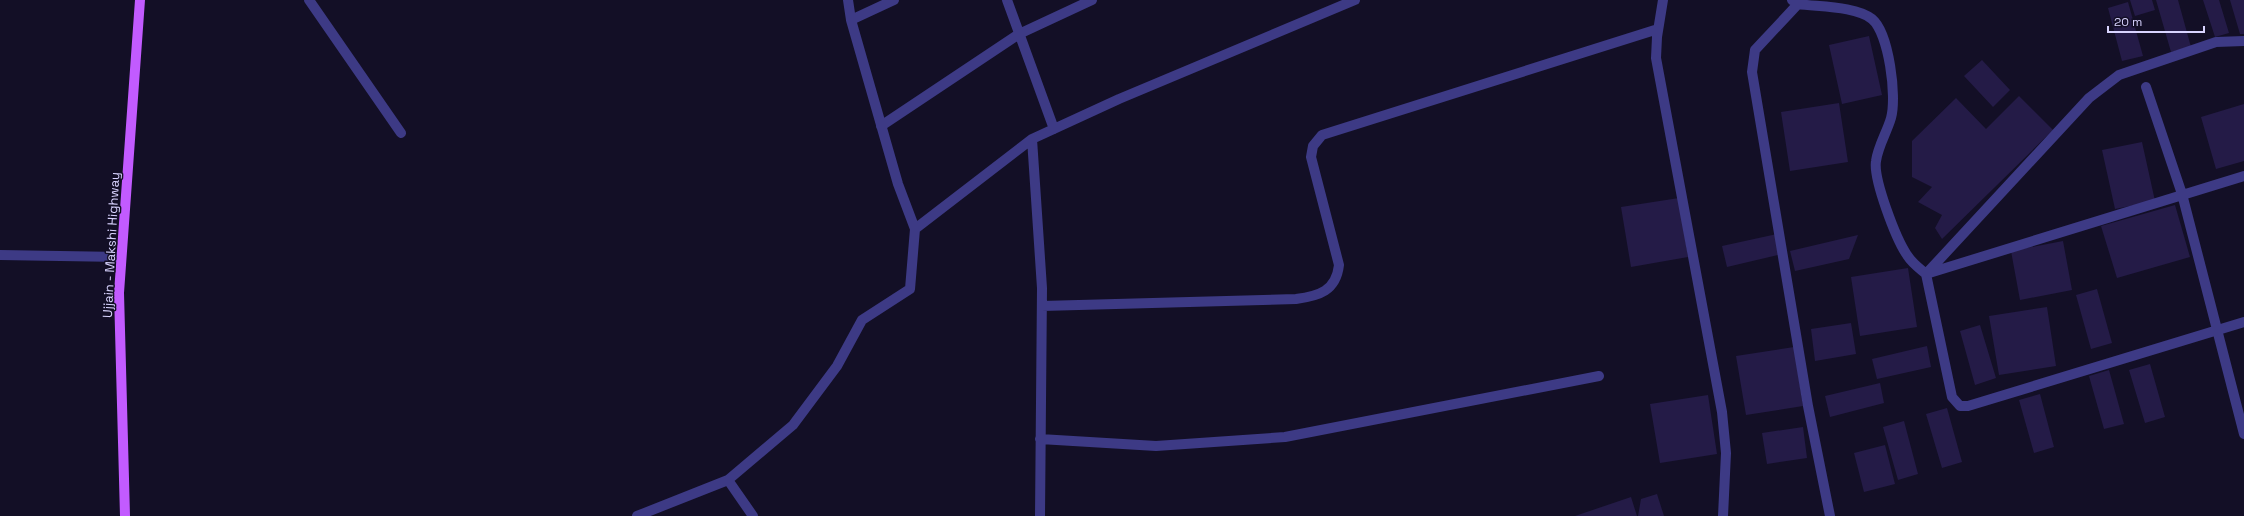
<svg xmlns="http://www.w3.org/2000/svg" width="2244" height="516" font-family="'Space Grotesk',sans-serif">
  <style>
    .building { fill: #241b47 }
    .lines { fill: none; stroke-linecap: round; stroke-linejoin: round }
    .street { stroke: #3d3a85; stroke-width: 10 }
    .primary { stroke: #c25bff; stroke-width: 10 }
    .labels { text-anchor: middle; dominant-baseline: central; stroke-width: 3; stroke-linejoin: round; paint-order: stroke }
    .street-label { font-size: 13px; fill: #d9d4ff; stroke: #130f26 }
  </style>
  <rect width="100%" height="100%" fill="#130f26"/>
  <path class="building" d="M2130 0H2152L2155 10 2135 16Z
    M2156 0H2178L2191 47 2171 52Z
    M2203 0H2219L2229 33 2215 37Z
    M2230 0H2244V34H2240Z
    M2128 2 2143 56 2122 61 2108 8Z
    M1869 36 1882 95 1842 104 1829 45Z
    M1982 60 2010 90 1993 107 1964 76Z
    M2019 96 2053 130 1942 239 1935 228 1942 215 1918 202 1932 187 1912 177V141L1956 98 1986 129Z
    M1839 103 1848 162 1790 171 1781 112Z
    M2244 104V161L2216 169 2201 117Z
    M2142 142 2155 201 2115 209 2102 150Z
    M1679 198 1688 257 1631 267 1621 207Z
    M2175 205 2190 257 2117 278 2101 226Z
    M1777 234 1782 254 1727 267 1722 246Z
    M1858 235 1849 259 1795 271 1790 251Z
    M2063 241 2072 290 2020 300 2011 251Z
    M1908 268 1917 327 1860 336 1851 277Z
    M2097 289 2112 343 2091 349 2076 295Z
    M2047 307 2056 366 1999 375 1989 316Z
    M1851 323 1856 354 1815 361 1811 329Z
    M1980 325 1996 378 1975 385 1960 331Z
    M1927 346 1931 367 1877 379 1872 359Z
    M1794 347 1803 406 1746 415 1736 356Z
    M2150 364 2165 417 2145 423 2129 370Z
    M2109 370 2124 424 2104 429 2089 376Z
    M1880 383 1884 403 1830 417 1825 396Z
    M2040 394 2054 447 2034 453 2019 400Z
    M1708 395 1717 454 1660 463 1650 404Z
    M1947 408 1962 462 1942 468 1926 414Z
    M1904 421 1918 474 1898 480 1883 427Z
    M1803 427 1807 458 1767 464 1762 433Z
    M1885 445 1895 484 1864 492 1854 453Z
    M1657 494 1664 516H1638L1641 499Z
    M1631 497 1637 516H1575Z"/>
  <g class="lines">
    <path class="street" d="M309 0 401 133
      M1007 0 1054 129
      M1663 0 1657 37 1656 58 1722 412 1726 453 1723 516
      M1792 0 1798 4C1818 7 1856 6 1872 19 1889 33 1897 97 1891 118 1887 132 1878 146 1876 161 1873 179 1896 239 1907 255 1912 263 1919 268 1926 274L2244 176
      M1798 4 1755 50 1752 72 1808 406 1830 516
      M851 20 894 0
      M2244 41 2216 42 2119 75 2089 98 1926 274 1952 397 1960 406H1968L2244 322
      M2146 87 2182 194 2244 434
      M881 126 1019 34 1092 0
      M1032 139 1042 288 1040 516
      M915 229 1032 139 1119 99 1355 0
      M0 255 121 257
      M1042 306 1296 299C1319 296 1336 291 1339 265L1311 157 1313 146 1322 135 1658 29
      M1040 439 1156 446 1285 437 1599 376
      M728 480 793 425 837 366 862 320 910 289 915 229 898 184 851 20 848 0
      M637 516 728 480 753 516"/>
    <path class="primary" d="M125 516 119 293 140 0"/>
  </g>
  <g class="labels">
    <g class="street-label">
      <text transform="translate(111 245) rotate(-87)">Ujjain - Makshi Highway</text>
    </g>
  </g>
  <path d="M2108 26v6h96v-6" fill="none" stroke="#d9d4ff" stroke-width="2"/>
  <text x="2114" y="26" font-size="12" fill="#d9d4ff" stroke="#130f26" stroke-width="3" paint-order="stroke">20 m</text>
</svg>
